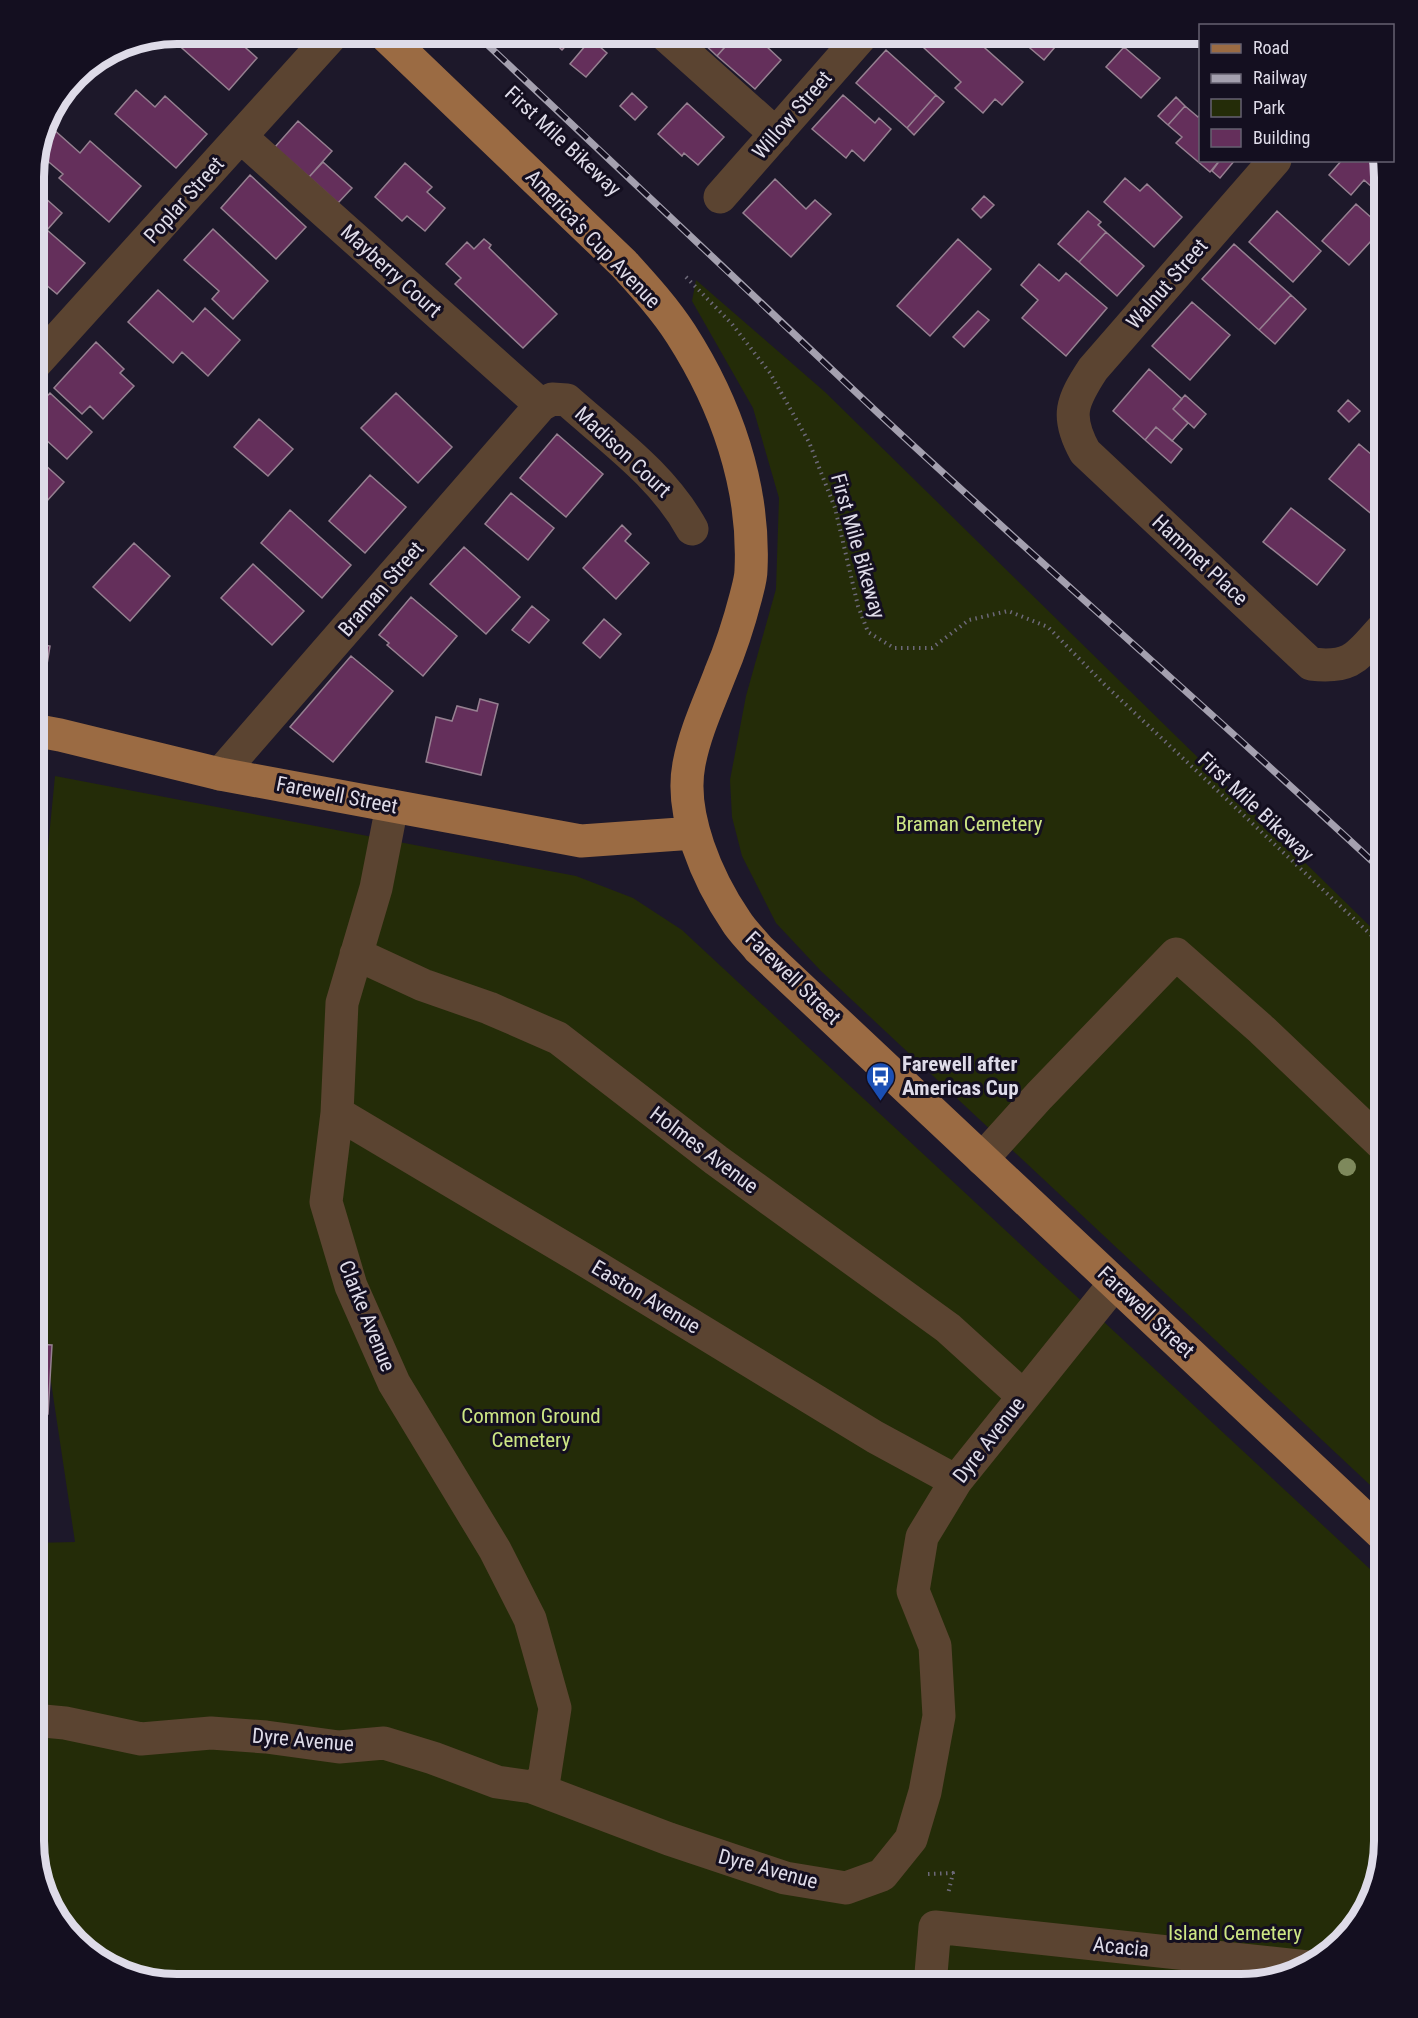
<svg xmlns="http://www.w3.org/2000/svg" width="1418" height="2018" font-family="'Roboto Condensed',sans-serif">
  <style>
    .green { fill: #242c08 }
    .building { fill: #642f5b; stroke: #968091; stroke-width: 1.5 }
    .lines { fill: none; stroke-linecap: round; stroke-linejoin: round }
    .path { stroke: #6d6979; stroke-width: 4; stroke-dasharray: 1.5 4.5; stroke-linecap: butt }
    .minor { stroke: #5b4431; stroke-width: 33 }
    .major { stroke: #9b6b43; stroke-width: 33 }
    .rail-casing { stroke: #a4a0af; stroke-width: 7 }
    .rail { stroke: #140f20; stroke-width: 4.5; stroke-dasharray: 14; stroke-linecap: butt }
    .tree { fill: #7e895c }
    .labels { text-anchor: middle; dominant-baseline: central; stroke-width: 6; stroke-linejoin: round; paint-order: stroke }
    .street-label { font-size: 21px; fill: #dedbe8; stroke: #140f20 }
    .park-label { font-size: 21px; fill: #cde684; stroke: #140f20 }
    .poi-label { font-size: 21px; font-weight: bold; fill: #dedbe8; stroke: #140f20; text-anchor: start }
    .rim { fill: none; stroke: #dedbe8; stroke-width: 8 }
  </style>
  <rect width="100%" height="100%" fill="#1d182a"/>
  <path class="green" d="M696 280 825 392 1385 941V1499L821 971 776 923 742 856 732 817 730 780 746 696 776 589 779 498 753 408 692 301Z
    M55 776 576 876 633 898 682 930 1385 1583V1842L1366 1914 1313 1966 1242 1985H168L105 1966 52 1913 33 1841V1543L75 1542 45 1342 33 1219V1001Z"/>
  <path class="building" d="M182 33H229L257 58 229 90 174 41Z
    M544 33H578L562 50Z
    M711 33H732L735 36 717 56 702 42Z
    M737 33H752L781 60 755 89 717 56Z
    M937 33H968L1023 82 1002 105 995 99 983 113 955 88 961 82 924 48Z
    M1032 33H1040L1055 47 1044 60 1024 43Z
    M591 39 607 53 586 77 570 64Z
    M1124 47 1160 78 1141 98 1106 67Z
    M886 50 936 95 907 128 856 83Z
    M136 90 155 107 165 96 207 134 176 168 115 114Z
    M632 93 647 107 635 120 620 106Z
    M843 95 875 123 879 118 891 129 864 161 852 150 846 158 812 129Z
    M936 95 944 102 914 135 907 128Z
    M1176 97 1185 106 1168 125 1158 116Z
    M687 103 724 137 698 165 684 153 682 156 658 134Z
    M1185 106 1198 117 1200 115V160H1220L1210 172 1176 143 1182 137 1168 125Z
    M298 121 332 151 309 177 275 147Z
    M52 128 80 153 90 141 141 186 109 222 59 178 63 174 37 152 40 142Z
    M1220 160H1235L1220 178 1212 171Z
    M1381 160 1385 177V192L1382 196 1364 180 1351 195 1329 175 1342 160Z
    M323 162 352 188 338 203 309 177Z
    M405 163 432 187 427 192 445 208 425 231 407 216 402 221 375 197Z
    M250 175 306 227 276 259 221 208Z
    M1125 178 1140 191 1147 184 1182 217 1154 247 1104 202Z
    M775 179 806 209 815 200 831 214 791 257 743 213Z
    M35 189 62 213 47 230 85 263 57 294 33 274V192Z
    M984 196 994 205 981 218 972 209Z
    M1356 204 1383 228 1349 265 1322 241Z
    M1088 211 1101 222 1098 225 1106 232 1079 262 1058 244Z
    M1277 211 1321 251 1293 282 1249 242Z
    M213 229 268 281 233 319 212 299 219 291 184 260Z
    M1106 232 1144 266 1117 296 1079 262Z
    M484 239 491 245 489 248 557 314 523 348 455 284 461 278 446 264 467 242 474 249Z
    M958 239 991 269 930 336 897 306Z
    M1234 244 1291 295 1259 330 1202 279Z
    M1039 264 1059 281 1066 273 1107 308 1066 356 1022 318 1038 300 1021 285Z
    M158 290 193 322 205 308 240 340 208 376 182 352 173 363 128 322Z
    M1291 295 1306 309 1275 344 1259 330Z
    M1192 302 1230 335 1190 380 1152 346Z
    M978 311 989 320 964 347 953 337Z
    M96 342 124 369 120 373 134 386 103 419 90 406 82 414 54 388Z
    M1149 369 1182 399 1173 409 1188 423 1172 441 1156 427 1145 440 1113 411Z
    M50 393 92 432 67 459 33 428V411Z
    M396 393 452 447 418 483 361 428Z
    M1185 395 1206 414 1194 428 1173 409Z
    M1348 400 1360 411 1349 422 1338 411Z
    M259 419 293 449 268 476 234 447Z
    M1156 427 1182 449 1171 463 1145 440Z
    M557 434 603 474 566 517 520 478Z
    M1359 444 1385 466V515L1380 521 1329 479Z
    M33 454 64 482 37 512 33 508Z
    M370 475 406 507 365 553 329 521Z
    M511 493 554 528 528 560 485 524Z
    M1291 508 1345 550 1317 585 1263 542Z
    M290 510 351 565 322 598 261 543Z
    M622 525 631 534 625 541 649 563 616 599 583 568Z
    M134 543 170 576 130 621 93 587Z
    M464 547 520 597 486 634 430 584Z
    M253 564 304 611 272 645 221 598Z
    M411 597 457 636 423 676 387 645 389 643 379 635Z
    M532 606 549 620 529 643 512 630Z
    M604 619 621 634 600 658 583 643Z
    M33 643 50 646 41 701 33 700Z
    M351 656 393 691 333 762 290 727Z
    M480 699 498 704 481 775 426 762 436 717 452 721 457 706 477 711Z
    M1385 737V761L1373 751Z
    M33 1344 52 1345 48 1414 33 1413Z"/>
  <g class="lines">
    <path class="path" d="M686 277 732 324 770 373 809 442 835 508 858 606 868 632 894 648H932L969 620 1008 611 1048 627 1105 685 1385 948
      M928 1874 953 1873 948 1894"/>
    <path class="minor" d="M663 33 776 134
      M241 137 541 405
      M1275 160 1093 369C1072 401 1065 416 1085 452L1311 664C1354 669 1358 655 1385 626
      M720 197 864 33
      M33 366 334 33
      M220 774 541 405 552 399 567 400C612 440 663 476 692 529
      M392 806 376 888 342 1003 337 1113 326 1202 351 1286 394 1383 495 1550 530 1619 555 1708 544 1779 532 1787
      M356 954 423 985 489 1008 558 1038 716 1160 948 1328 1023 1396
      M337 1113 588 1262 875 1437 956 1481
      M982 1159 1039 1096 1176 954 1262 1030 1385 1147
      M33 1720 65 1723 141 1739 211 1733 266 1737 339 1747 384 1743 433 1758 497 1782 532 1787 669 1839 785 1878 846 1888 882 1875 911 1839 925 1792 939 1716 935 1646 913 1591 922 1537 956 1481 1115 1283
      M930 1985 935 1927 1308 1967"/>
    <path class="major" d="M383 33 624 264C644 286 665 309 681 334 726 404 755 486 751 570 751 578 748 588 746 596 739 623 731 648 720 674 709 703 695 732 689 764 679 815 708 880 736 921 742 931 752 940 759 949L1385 1537
      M33 730 60 735 220 774 581 841 694 833"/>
    <defs>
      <path id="rail" d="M475 33C610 159 743 287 878 413 1045 568 1218 717 1385 873"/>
    </defs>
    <use href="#rail" class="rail-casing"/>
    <use href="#rail" class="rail"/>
  </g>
  <circle class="tree" cx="1347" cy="1167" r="9"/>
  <defs>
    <symbol id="bus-pin" viewBox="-11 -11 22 30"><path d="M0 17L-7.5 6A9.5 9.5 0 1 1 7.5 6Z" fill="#1a4fb4" stroke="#140f20"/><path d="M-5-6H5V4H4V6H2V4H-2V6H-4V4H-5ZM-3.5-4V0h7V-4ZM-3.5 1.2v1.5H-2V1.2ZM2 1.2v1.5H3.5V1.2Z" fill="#fff"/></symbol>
  </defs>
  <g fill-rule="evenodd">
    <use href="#bus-pin" x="864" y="1060" width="33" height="45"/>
  </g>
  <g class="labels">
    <g class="street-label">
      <text transform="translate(792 115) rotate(-49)">Willow Street</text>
      <text transform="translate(563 141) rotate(43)">First Mile Bikeway</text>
      <text transform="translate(184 200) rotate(-48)">Poplar Street</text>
      <text transform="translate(593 239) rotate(46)">America's Cup Avenue</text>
      <text transform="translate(391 271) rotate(42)">Mayberry Court</text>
      <text transform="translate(1167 284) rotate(-49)">Walnut Street</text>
      <text transform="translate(623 452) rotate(43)">Madison Court</text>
      <text transform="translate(858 546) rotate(74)">First Mile Bikeway</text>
      <text transform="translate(1200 560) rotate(43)">Hammet Place</text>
      <text transform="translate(381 589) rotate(-49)">Braman Street</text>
      <text transform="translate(337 795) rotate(11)">Farewell Street</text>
      <text transform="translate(1256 807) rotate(43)">First Mile Bikeway</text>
      <text transform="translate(793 978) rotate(44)">Farewell Street</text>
      <text transform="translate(704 1150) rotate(37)">Holmes Avenue</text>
      <text transform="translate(646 1297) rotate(31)">Easton Avenue</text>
      <text transform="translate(1146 1312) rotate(43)">Farewell Street</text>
      <text transform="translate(367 1316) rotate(68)">Clarke Avenue</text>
      <text transform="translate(989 1440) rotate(-52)">Dyre Avenue</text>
      <text transform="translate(303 1740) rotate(5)">Dyre Avenue</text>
      <text transform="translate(768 1869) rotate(15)">Dyre Avenue</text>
      <text transform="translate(1121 1947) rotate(6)">Acacia</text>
    </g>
    <g class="park-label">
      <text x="969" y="824">Braman Cemetery</text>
      <text x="531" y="1416">Common Ground<tspan x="531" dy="24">Cemetery</tspan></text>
      <text x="1235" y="1933">Island Cemetery</text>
    </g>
    <g class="poi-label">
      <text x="902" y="1064">Farewell after<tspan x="902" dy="24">Americas Cup</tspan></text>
    </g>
  </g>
  <path d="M0 0H1418V2018H0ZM177 44H1241A133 133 0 0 1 1374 177V1841A133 133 0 0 1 1241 1974H177A133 133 0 0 1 44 1841V177A133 133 0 0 1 177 44Z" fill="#140f20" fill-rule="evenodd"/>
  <path class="rim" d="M177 44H1241A133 133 0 0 1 1374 177V1841A133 133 0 0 1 1241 1974H177A133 133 0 0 1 44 1841V177A133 133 0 0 1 177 44Z"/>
  <rect x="1199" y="24" width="195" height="138" fill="#140f20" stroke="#656170" stroke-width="1.5"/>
  <rect x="1211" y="44" width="30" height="9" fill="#9b6b43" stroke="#656170" stroke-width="1.5"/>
  <text x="1253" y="54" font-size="18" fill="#dedbe8">Road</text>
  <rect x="1211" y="74" width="30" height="9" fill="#a4a0af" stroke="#656170" stroke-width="1.5"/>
  <text x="1253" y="84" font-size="18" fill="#dedbe8">Railway</text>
  <rect x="1211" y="99" width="30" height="18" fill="#242c08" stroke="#656170" stroke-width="1.5"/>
  <text x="1253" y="114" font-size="18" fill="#dedbe8">Park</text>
  <rect x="1211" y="129" width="30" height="18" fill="#642f5b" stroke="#656170" stroke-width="1.5"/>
  <text x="1253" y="144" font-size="18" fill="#dedbe8">Building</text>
</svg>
